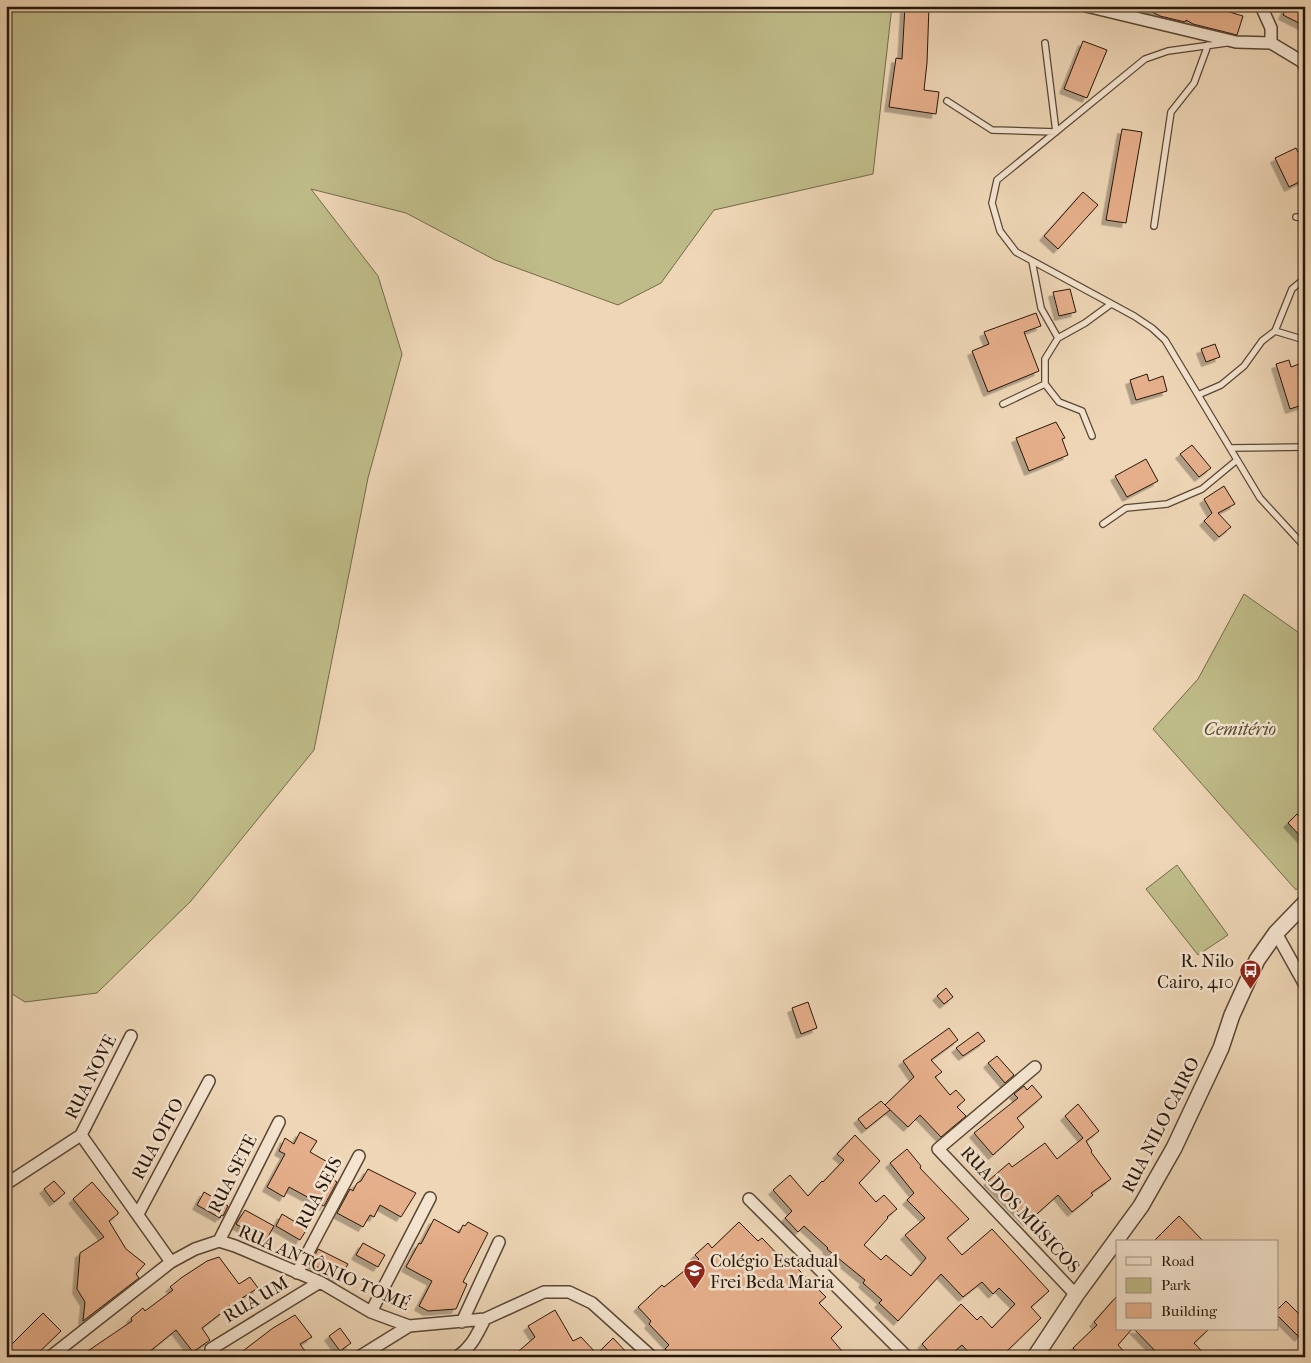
<svg xmlns="http://www.w3.org/2000/svg" width="1311" height="1363" font-family="'IM FELL French Canon',serif">
  <style>
    .green { fill: #bfbc89; stroke: #736a4a }
    .building { fill: #e6af8b; stroke: #27170a; filter: url(#shadow) }
    .lines { fill: none; stroke-linecap: round; stroke-linejoin: round }
    .service-casing { stroke: #594735; stroke-width: 8 }
    .minor-casing { stroke: #594735; stroke-width: 14 }
    .tertiary-casing { stroke: #594735; stroke-width: 18 }
    .service { stroke: #f4e4d0; stroke-width: 5.5 }
    .minor { stroke: #f4e4d0; stroke-width: 11 }
    .tertiary { stroke: #f4e4d0; stroke-width: 15 }
    .labels { text-anchor: middle; dominant-baseline: central; stroke-width: 5; stroke-linejoin: round; paint-order: stroke }
    .park-label { font-size: 18px; font-style: italic; fill: #554930; stroke: #f4e4d0 }
    .poi-label { font-size: 18px; fill: #27170a; stroke: #f4e4d0; text-anchor: end }
    .street-label { font-size: 18px; fill: #27170a; stroke: #f4e4d0 }
  </style>
  <defs>
    <filter id="shadow"><feDropShadow dx="-4.5" dy="4.5" stdDeviation="0" flood-color="#0004"/></filter>
  </defs>
  <rect width="100%" height="100%" fill="#eed6b6"/>
  <filter id="stains"><feTurbulence type="fractalNoise" baseFrequency=".004" numOctaves="4"/><feColorMatrix values="0 0 0 0 .2 0 0 0 0 .09 0 0 0 0 .02 0 0 0 .5 -.17"/></filter>
  <radialGradient id="worn" r=".72"><stop offset=".6" stop-color="#630" stop-opacity="0"/><stop offset="1" stop-color="#630" stop-opacity=".3"/></radialGradient>
  <path class="green" d="M6 6H892L873 174 714 210 661 283 618 305 495 260 406 213 311 189 378 276 402 354 368 478 314 750 191 901 97 993 25 1002 6 990Z
    M1244 594 1305 637V881L1296 890 1153 729 1198 679Z
    M1177 865 1228 935 1198 955 1146 889Z"/>
  <path class="building" d="M905 6H929L927 63 924 90 939 92 936 114 889 107 896 58 902 59Z
    M1141 6H1219V9L1243 16 1237 35 1193 24 1186 20 1185 22 1160 16Z
    M1287 6H1305V26L1283 15Z
    M1083 41 1107 50 1087 98 1064 89Z
    M1122 129 1142 132 1126 223 1106 220Z
    M1296 148 1298 152 1305 148V179L1289 187 1275 158Z
    M1083 192 1098 205 1058 249 1044 236Z
    M1070 289 1076 312 1059 316 1053 292Z
    M1036 313 1041 326 1024 332 1039 371 988 392 972 351 989 344 984 332Z
    M1215 344 1220 357 1206 362 1201 349Z
    M1289 360 1291 367 1299 364 1305 382V404L1290 409 1276 364Z
    M1147 374 1149 381 1163 376 1167 391 1136 400 1130 380Z
    M1056 422 1065 438 1062 439 1068 455 1029 471 1016 438Z
    M1192 445 1211 468 1199 477 1180 454Z
    M1146 459 1158 481 1127 497 1115 476Z
    M1224 486 1235 504 1218 513 1231 527 1219 537 1204 521 1212 513 1204 499Z
    M1297 814 1305 823V841L1288 823Z
    M946 988 953 997 944 1004 937 996Z
    M808 1002 817 1028 801 1034 792 1008Z
    M949 1028 958 1040 931 1060 942 1072 935 1077 950 1095 956 1090 965 1100 957 1107 966 1116 941 1137 920 1115 908 1127 885 1105 914 1077 903 1061Z
    M978 1032 985 1041 963 1056 956 1048Z
    M997 1056 1014 1075 1005 1083 988 1063Z
    M1032 1085 1042 1097 1017 1118 1024 1127 993 1155 974 1133 1018 1098 1014 1094 1024 1086 1027 1090Z
    M881 1101 890 1110 866 1129 858 1119Z
    M1078 1104 1099 1131 1086 1141 1092 1151 1091 1152 1111 1179 1091 1193 1093 1195 1072 1212 1058 1195 1028 1222 988 1181 1009 1163 1012 1167 1045 1143 1057 1159 1083 1138 1065 1116Z
    M300 1132 317 1141 310 1152 338 1168 332 1179 337 1182 324 1206 289 1187 284 1197 267 1187 285 1154 279 1151 285 1138 294 1144Z
    M855 1135 880 1161 859 1183 876 1202 884 1195 897 1209 887 1217 888 1218 864 1245 881 1260 886 1255 911 1276 926 1258 905 1235 925 1218 907 1200 914 1193 890 1163 907 1149 921 1166 920 1168 969 1219 947 1238 962 1255 992 1229 1049 1291 1031 1307 1041 1318 1001 1357H973L962 1345 948 1357H934L922 1344 961 1304 977 1320 981 1316 992 1328 1015 1304 999 1288 993 1294 982 1282 963 1297 941 1274 898 1321 879 1303 882 1300 863 1283 865 1280 827 1249 828 1248 804 1226 798 1232 785 1218 792 1211 773 1190 790 1175 808 1196 822 1181 823 1182 844 1160 837 1154Z
    M368 1169 416 1193 401 1217 380 1205 374 1217 370 1215 363 1227 337 1213 350 1189 353 1191 357 1183 361 1181Z
    M54 1181 65 1193 54 1202 44 1189Z
    M92 1182 118 1212V1214L109 1221 126 1249 145 1264 136 1274 139 1278 83 1321 85 1302 77 1289 80 1253 104 1237 73 1199Z
    M204 1192 228 1206 223 1216 221 1215 220 1218 197 1205Z
    M245 1210 274 1226 265 1242 250 1234 251 1233 236 1224Z
    M282 1214 307 1229 300 1240 276 1226Z
    M1179 1216 1204 1242H1153Z
    M434 1219 459 1233 463 1225 465 1226 468 1222 488 1233 463 1282 467 1284 456 1309 428 1311 419 1306 432 1281 406 1267 419 1243 421 1244Z
    M739 1222 758 1241 762 1238 785 1262 788 1259 826 1297 819 1303 842 1327 831 1338 847 1357H673L665 1349 669 1345 649 1324 651 1321 638 1307 662 1285 664 1287 699 1259 695 1255 708 1243 712 1248Z
    M363 1243 385 1255 378 1267 356 1255Z
    M318 1249 348 1264 340 1278 334 1275 333 1277 311 1263Z
    M219 1257 239 1284 250 1277 258 1288 223 1310 224 1311 202 1328 210 1340 193 1352 176 1330 143 1357H129L126 1352 118 1357 114 1351 105 1357H79L132 1321 131 1318 143 1308 145 1311 173 1290 170 1287 181 1278 207 1261Z
    M1117 1296V1329H1132L1118 1345 1129 1357H1082L1073 1348 1097 1325 1094 1322Z
    M1286 1301 1305 1320V1331L1299 1337 1277 1315V1310Z
    M555 1310 573 1341 581 1337 597 1354 613 1338 631 1357H512L535 1337 528 1326Z
    M43 1313 61 1331 34 1357H18L9 1347Z
    M295 1315 312 1337 300 1344 309 1357H235L273 1328Z
    M340 1328 351 1343 340 1351 329 1336Z
    M1134 1329H1209L1194 1343 1207 1357H1161Z"/>
  <g class="lines">
    <defs>
      <path id="service" d="M1226 43 1168 51 1145 59 997 180 992 203 1000 231 1016 252 1134 316 1152 328 1165 340 1260 498 1305 547
        M947 101 992 130 1056 132 1045 43
        M1296 217 1305 218
        M1154 226 1171 112 1194 83 1208 45
        M1032 261 1041 308 1058 338 1045 359V384L1059 402 1082 411 1092 436
        M1275 331 1305 340
        M1058 338 1085 323 1111 304
        M1198 395 1221 385 1244 366 1262 341 1275 331 1292 289 1305 278
        M1003 404 1045 384
        M1230 448 1305 447
        M1103 524 1126 508 1167 504 1202 489 1237 460"/>
      <path id="minor" d="M1086 6 1236 42 1271 43
        M1261 6 1271 28V43
        M1271 43 1301 61 1305 66
        M1276 933 1305 985
        M1035 1067 938 1149 1076 1295
        M81 1135 171 1262
        M81 1135 131 1036
        M6 1184 81 1135
        M749 1199 907 1357
        M138 1214 209 1081
        M219 1241 279 1122
        M297 1273 359 1156
        M371 1312 430 1198
        M462 1322 499 1242
        M211 1349 320 1282
        M50 1357 171 1262 195 1249 219 1241 235 1246 320 1282 371 1312 409 1326 485 1319 544 1292H569L592 1303 652 1357
        M359 1357 409 1326
        M457 1357C472 1347 477 1334 485 1319"/>
      <path id="tertiary" d="M1035 1357 1076 1295 1141 1206 1174 1148 1221 1048 1232 1015 1257 960 1276 933 1305 903"/>
    </defs>
    <use href="#service" class="service-casing"/>
    <use href="#minor" class="minor-casing"/>
    <use href="#tertiary" class="tertiary-casing"/>
    <use href="#service" class="service"/>
    <use href="#minor" class="minor"/>
    <use href="#tertiary" class="tertiary"/>
  </g>
  <defs>
    <symbol id="bus-pin" viewBox="-11 -11 22 30"><path d="M0 17L-7.5 6A9.5 9.5 0 1 1 7.5 6Z" fill="#8f2418" stroke="#f4e4d0"/><path d="M-5-6H5V4H4V6H2V4H-2V6H-4V4H-5ZM-3.5-4V0h7V-4ZM-3.5 1.2v1.5H-2V1.2ZM2 1.2v1.5H3.5V1.2Z" fill="#fff"/></symbol>
    <symbol id="school-pin" viewBox="-11 -11 22 30"><path d="M0 17L-7.5 6A9.5 9.5 0 1 1 7.5 6Z" fill="#8f2418" stroke="#f4e4d0"/><path d="M0-5L7-2L0 1L-7-2ZM-4 1L0 2.5L4 1V4Q0 6-4 4Z" fill="#fff"/></symbol>
  </defs>
  <g fill-rule="evenodd">
    <use href="#bus-pin" x="1238" y="958" width="25" height="34"/>
    <use href="#school-pin" x="682" y="1258" width="25" height="34"/>
  </g>
  <g class="labels">
    <g class="park-label">
      <text x="1240" y="729">Cemitério</text>
    </g>
    <g class="poi-label">
      <text x="1234" y="961">R. Nilo<tspan x="1234" dy="21">Cairo, 410</tspan></text>
      <text x="710" y="1261" text-anchor="start">Colégio Estadual<tspan x="710" dy="21">Frei Beda Maria</tspan></text>
    </g>
    <g class="street-label">
      <text transform="translate(91 1077) rotate(-63)">RUA NOVE</text>
      <text transform="translate(1161 1125) rotate(-63)">RUA NILO CAIRO</text>
      <text transform="translate(158 1139) rotate(-62)">RUA OITO</text>
      <text transform="translate(233 1174) rotate(-63)">RUA SETE</text>
      <text transform="translate(319 1193) rotate(-62)">RUA SEIS</text>
      <text transform="translate(1020 1210) rotate(47)">RUA DOS MÚSICOS</text>
      <text transform="translate(324 1268) rotate(24)">RUA ANTÔNIO TOMÉ</text>
      <text transform="translate(256 1300) rotate(-31)">RUA UM</text>
    </g>
  </g>
  <rect width="1311" height="1363" fill="none" stroke="#eed6b6" stroke-width="25"/>
  <rect x="8" y="8" width="1296" height="1348" fill="none" stroke="#27170a" stroke-width="2.5"/>
  <rect x="12" y="12" width="1286" height="1338" fill="none" stroke="#27170a"/>
  <rect x="1116" y="1240" width="162" height="90" fill="#f4e4d0" stroke="#a29281"/>
  <rect x="1126" y="1257" width="25" height="8" fill="#f4e4d0" stroke="#a29281"/>
  <text x="1161" y="1266" font-size="15" fill="#27170a">Road</text>
  <rect x="1126" y="1278" width="25" height="15" fill="#bfbc89" stroke="#a29281"/>
  <text x="1161" y="1290" font-size="15" fill="#27170a">Park</text>
  <rect x="1126" y="1303" width="25" height="15" fill="#e6af8b" stroke="#a29281"/>
  <text x="1161" y="1316" font-size="15" fill="#27170a">Building</text>
  <rect width="100%" height="100%" filter="url(#stains)"/>
  <rect width="100%" height="100%" fill="url(#worn)"/>
</svg>
